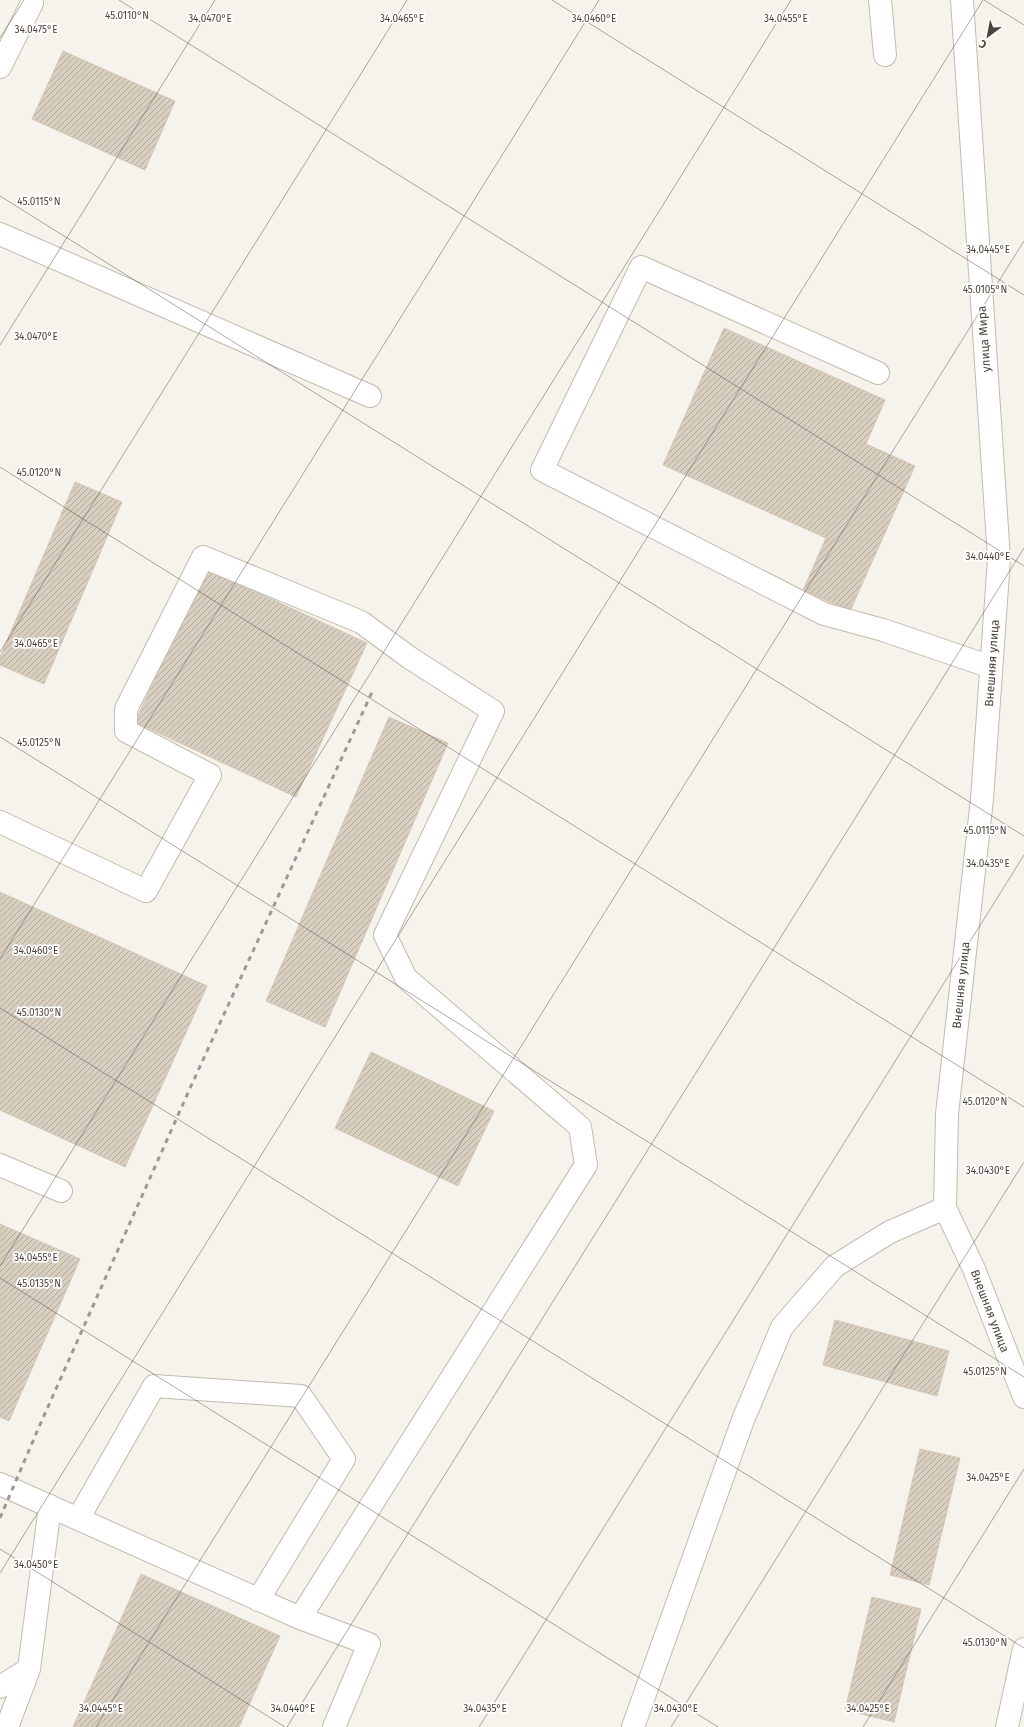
<svg xmlns="http://www.w3.org/2000/svg" width="1024" height="1727" font-family="'Fira Sans',sans-serif">
  <style>
    .building { fill: url(#building-hatch); stroke: #d3c7b4 }
    .lines { fill: none; stroke-linecap: round; stroke-linejoin: round }
    .minor-casing { stroke: #c2bbae; stroke-width: 24 }
    .minor { stroke: #fff; stroke-width: 22 }
    .rail { stroke: #9a9a9a; stroke-width: 3; stroke-dasharray: 5 5; stroke-linecap: butt }
    .ticks { fill: none; stroke: #4b4439; stroke-width: 1; stroke-opacity: 0.45 }
    .labels { text-anchor: middle; dominant-baseline: central; stroke-width: 3.5; stroke-linejoin: round; paint-order: stroke }
    .street-label { font-size: 12px; fill: #4b4439; stroke: #fff }
    .ticks-label { font-size: 10px; text-anchor: middle; fill: #4b4439; stroke: #fff; stroke-width: 3.5; stroke-linejoin: round; paint-order: stroke }
  </style>
  <defs>
    <pattern id="building-hatch" width="6" height="6" patternUnits="userSpaceOnUse"><rect width="6" height="6" fill="#d8cfc1"/><path d="M-1 1l2-2M0 6l6-6M5 7l2-2" fill="none" stroke="#b1aa9e"/></pattern>
  </defs>
  <rect width="100%" height="100%" fill="#f6f3ec"/>
  <path class="building" d="M63 51 175 101 145 170 32 119Z
    M724 328 885 400 866 444 915 466 850 611 803 590 826 538 663 465Z
    M75 482 122 502 44 684 0 665V657Z
    M206 569 367 643 296 797 135 722Z
    M389 717 448 743 325 1027 266 1001Z
    M0 892 207 986 125 1167 0 1110Z
    M371 1052 494 1111 458 1186 335 1128Z
    M0 1224 80 1259 9 1421 0 1417Z
    M835 1320 949 1351 937 1396 823 1365Z
    M920 1449 960 1458 929 1585 890 1575Z
    M141 1574 280 1636 239 1727H73Z
    M872 1597 921 1609 894 1722 845 1710Z"/>
  <g class="lines">
    <defs>
      <path id="minor" d="M880 0 885 55
        M962 0 999 559 982 799 947 1114 945 1208 974 1269 1024 1397
        M0 67 32 3
        M0 234 370 396
        M878 373 641 267 542 470 824 614 883 630 991 667
        M0 822 146 891 210 775 126 731V709L203 557 361 622 410 658 493 711 385 935 406 978 580 1127 586 1165 300 1618
        M0 1165 61 1191
        M0 1484 300 1618 369 1644 334 1727
        M78 1519 154 1386 301 1396 344 1459 258 1600
        M0 1687 29 1669
        M7 1727 29 1669 50 1506
        M633 1727 743 1420 782 1327 835 1266 890 1232 945 1208
        M1007 1727 1024 1649"/>
    </defs>
    <use href="#minor" class="minor-casing"/>
    <use href="#minor" class="minor"/>
    <path class="rail" d="M0 1518 39 1427 191 1086 373 690"/>
  </g>
  <path class="ticks" d="M119 0 1024 566M552 0 1024 295M984 0 1024 25M0 38 24 0M0 196 1024 836M0 345 215 0M0 467 1024 1107M0 652 407 0M0 737 1024 1377M0 959 599 0M0 1008 1024 1648M0 1266 791 0M0 1278 718 1727M0 1549 285 1727M0 1573 983 0M96 1727 1024 241M287 1727 1024 548M479 1727 1024 855M671 1727 1024 1162M863 1727 1024 1469"/>
  <g class="labels">
    <g class="street-label">
      <text transform="translate(984 339) rotate(-94)">улица Мира</text>
      <text transform="translate(992 663) rotate(-86)">Внешняя улица</text>
      <text transform="translate(961 985) rotate(-84)">Внешняя улица</text>
      <text transform="translate(990 1311) rotate(69)">Внешняя улица</text>
    </g>
  </g>
  <g class="ticks-label">
    <text x="127" y="19">45.0110°N</text>
    <text x="210" y="22">34.0470°E</text>
    <text x="402" y="22">34.0465°E</text>
    <text x="594" y="22">34.0460°E</text>
    <text x="786" y="22">34.0455°E</text>
    <text x="36" y="33">34.0475°E</text>
    <text x="39" y="205">45.0115°N</text>
    <text x="988" y="253">34.0445°E</text>
    <text x="985" y="293">45.0105°N</text>
    <text x="36" y="340">34.0470°E</text>
    <text x="39" y="476">45.0120°N</text>
    <text x="988" y="560">34.0440°E</text>
    <text x="36" y="647">34.0465°E</text>
    <text x="39" y="746">45.0125°N</text>
    <text x="985" y="834">45.0115°N</text>
    <text x="988" y="867">34.0435°E</text>
    <text x="36" y="954">34.0460°E</text>
    <text x="39" y="1016">45.0130°N</text>
    <text x="985" y="1105">45.0120°N</text>
    <text x="988" y="1174">34.0430°E</text>
    <text x="36" y="1261">34.0455°E</text>
    <text x="39" y="1287">45.0135°N</text>
    <text x="985" y="1375">45.0125°N</text>
    <text x="988" y="1481">34.0425°E</text>
    <text x="36" y="1568">34.0450°E</text>
    <text x="985" y="1646">45.0130°N</text>
    <text x="101" y="1712">34.0445°E</text>
    <text x="293" y="1712">34.0440°E</text>
    <text x="485" y="1712">34.0435°E</text>
    <text x="676" y="1712">34.0430°E</text>
    <text x="868" y="1712">34.0425°E</text>
  </g>
  <g transform="translate(988 36) rotate(212)" stroke="#ffffff" stroke-width="3" paint-order="stroke">
  <path d="M0-3L7 15L0 10L-7 15Z" fill="#4b4439"/>
  <text y="-6" font-size="11" font-weight="bold" text-anchor="middle" fill="#4b4439">С</text>
  </g>
</svg>
